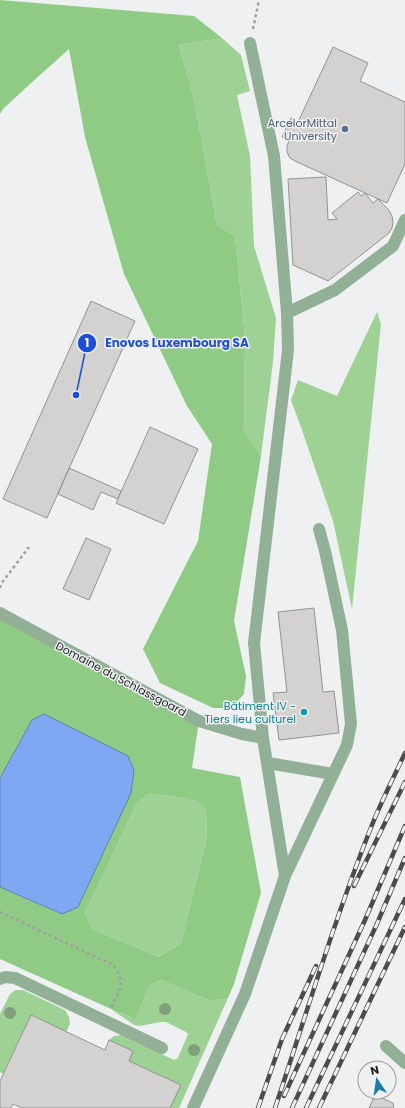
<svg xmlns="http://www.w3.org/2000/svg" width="405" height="1108" font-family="Poppins,sans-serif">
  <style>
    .green { fill: #9ed295 }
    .forest { fill: #8fcb85; fill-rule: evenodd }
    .water { fill: #7ea9f2; stroke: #617fb2 }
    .building { fill: #d3d2d0; stroke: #949391 }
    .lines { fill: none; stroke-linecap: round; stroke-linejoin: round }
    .path { stroke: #9fa0a1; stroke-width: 2.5; stroke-dasharray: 3 3; stroke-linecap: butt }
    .minor { stroke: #92b095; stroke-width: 12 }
    .rail-casing { stroke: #4c4c4d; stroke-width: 4.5 }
    .rail { stroke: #eff0f1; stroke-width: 3; stroke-dasharray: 9; stroke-linecap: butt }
    .tree { fill: #7fa07b }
    .service-dot { fill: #5c6f8a; stroke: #eff0f1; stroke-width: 1.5 }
    .culture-dot { fill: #0f9aa8; stroke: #eff0f1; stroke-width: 1.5 }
    .labels { text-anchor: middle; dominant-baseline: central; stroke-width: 3; stroke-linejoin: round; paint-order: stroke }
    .service-label { font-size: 11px; fill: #4e5e75; stroke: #eff0f1; text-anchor: end }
    .street-label { font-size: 11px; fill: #1d1d1e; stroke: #eff0f1 }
    .culture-label { font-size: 11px; fill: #0d838f; stroke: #eff0f1; text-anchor: end }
    .leader { fill: none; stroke: #1d4ed8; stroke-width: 1.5 }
    .callout-dot { fill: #1d4ed8; stroke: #eff0f1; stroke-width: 1.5 }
    .mark-label { font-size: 12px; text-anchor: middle; font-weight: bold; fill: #fff }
    .callout-label { font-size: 12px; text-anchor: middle; font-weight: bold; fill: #1d4ed8; stroke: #eff0f1; stroke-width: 3; stroke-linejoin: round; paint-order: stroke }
  </style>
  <rect width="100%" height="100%" fill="#eff0f1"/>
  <path class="green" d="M222 38 241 55 250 91 237 95 250 156 254 246 276 318 273 362 261 456 244 433 245 337 235 236 217 225 194 99 179 45Z
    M377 312 381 324 352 609 333 521 302 430 291 400 298 380 337 396Z
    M148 794 172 796 196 801 206 810 207 837 181 943 159 957 92 929 85 913 137 803Z
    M161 980 211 1001 228 998 179 1108H170L109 1040 114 1036 122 1035 174 1060 178 1058 188 1034 186 1032 166 1022H160L140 1026 134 1025 111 1009 136 1019 149 986Z
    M15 990H23L65 1010 69 1017 70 1024 66 1032 31 1015 3 1074 0 1072V1014L10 994Z"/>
  <path class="forest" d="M0 0 194 16 222 38 179 45 194 99 217 225 235 236 245 337 244 432 261 456 234 621 246 676 244 694 231 708H213L160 683 143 649 198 541 212 444 187 406 124 274 85 137 69 49 30 84 3 109 0 114Z
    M0 613 199 721 192 768 240 777 261 893 234 984 228 998 211 1001 161 980 149 986 136 1019 111 1009 0 959V887L61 914 32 720 0 778ZM148 794 172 796 196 801 206 810 207 837 181 943 159 957 92 929 85 913 137 803Z"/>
  <path class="water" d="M44 714 128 756 134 770 131 793 78 907 62 914 0 887V778L32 720Z"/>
  <path class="building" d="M333 47 368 63 360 81 405 102V164L387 203 295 161 290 158 287 152V146L289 141 282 137 291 118 298 122Z
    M326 177 328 220 337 219 332 213 358 192 361 196 365 193 373 203 378 199 389 210 392 216 393 222 392 228 389 233 328 281 293 265 288 179Z
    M91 301 135 321 47 518 3 499Z
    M150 427 198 449 164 524 116 503Z
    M69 468 121 491 118 499 101 492 93 510 58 494Z
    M86 538 111 549 89 600 63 589Z
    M314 608 323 692 334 691 339 733 279 740 273 693 287 692 278 612Z
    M31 1015 105 1050 109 1040 133 1051 129 1061 181 1085 170 1108H22L13 1104 11 1108H2L0 1107V1081Z
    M375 1095 393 1103 394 1108H369Z"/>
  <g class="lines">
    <path class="path" d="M253 29 259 0
      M0 588 1 584 29 547
      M0 912 113 965C127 983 120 989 111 1008"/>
    <path class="minor" d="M250 43 274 156 287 313 288 350 254 643 263 738 285 876
      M287 313 335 290 393 246 405 220
      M0 613 199 721 242 734 263 738
      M268 763 333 774
      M0 979 5 977 15 978 162 1048
      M386 1046 405 1063
      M193 1108 245 994 285 876 347 745 351 724 342 630 325 551 319 529"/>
    <defs>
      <path id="rail" d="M354 886 405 782
        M284 1096 365 920 405 826
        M258 1108 282 1039 316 966
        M275 1108C306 1015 334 921 370 830 380 804 393 779 405 753
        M292 1108 376 926 405 858
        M306 1108 405 899
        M319 1108 405 927"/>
    </defs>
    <use href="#rail" class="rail-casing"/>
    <use href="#rail" class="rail"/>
  </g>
  <g class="tree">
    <circle cx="165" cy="1009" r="6"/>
    <circle cx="10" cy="1013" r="6"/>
    <circle cx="194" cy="1050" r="6"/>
  </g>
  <circle class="service-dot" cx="345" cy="129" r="4"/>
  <circle class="culture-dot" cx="304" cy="712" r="4"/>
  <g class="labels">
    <g class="service-label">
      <text x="337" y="123">ArcelorMittal<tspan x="337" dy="13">University</tspan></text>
    </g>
    <g class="street-label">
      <text transform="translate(121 679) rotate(28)">Domaine du Schlassgoard</text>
    </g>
    <g class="culture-label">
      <text x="296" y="706">Bâtiment IV -<tspan x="296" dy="13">Tiers lieu culturel</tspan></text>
    </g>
  </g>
  <path class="leader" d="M76 395L87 343"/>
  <g class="callout-dot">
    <circle cx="76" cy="395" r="4"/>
    <circle cx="87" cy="343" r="10"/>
  </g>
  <g class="mark-label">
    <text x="87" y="347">1</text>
  </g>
  <g class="callout-label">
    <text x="177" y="347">Enovos Luxembourg SA</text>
  </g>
  <g transform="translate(377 1080) rotate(347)"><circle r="19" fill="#eff0f1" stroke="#9b9c9d"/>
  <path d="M0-3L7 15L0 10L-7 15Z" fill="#1d7ba8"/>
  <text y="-6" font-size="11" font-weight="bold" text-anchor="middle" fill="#1d1d1e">N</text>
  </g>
</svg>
